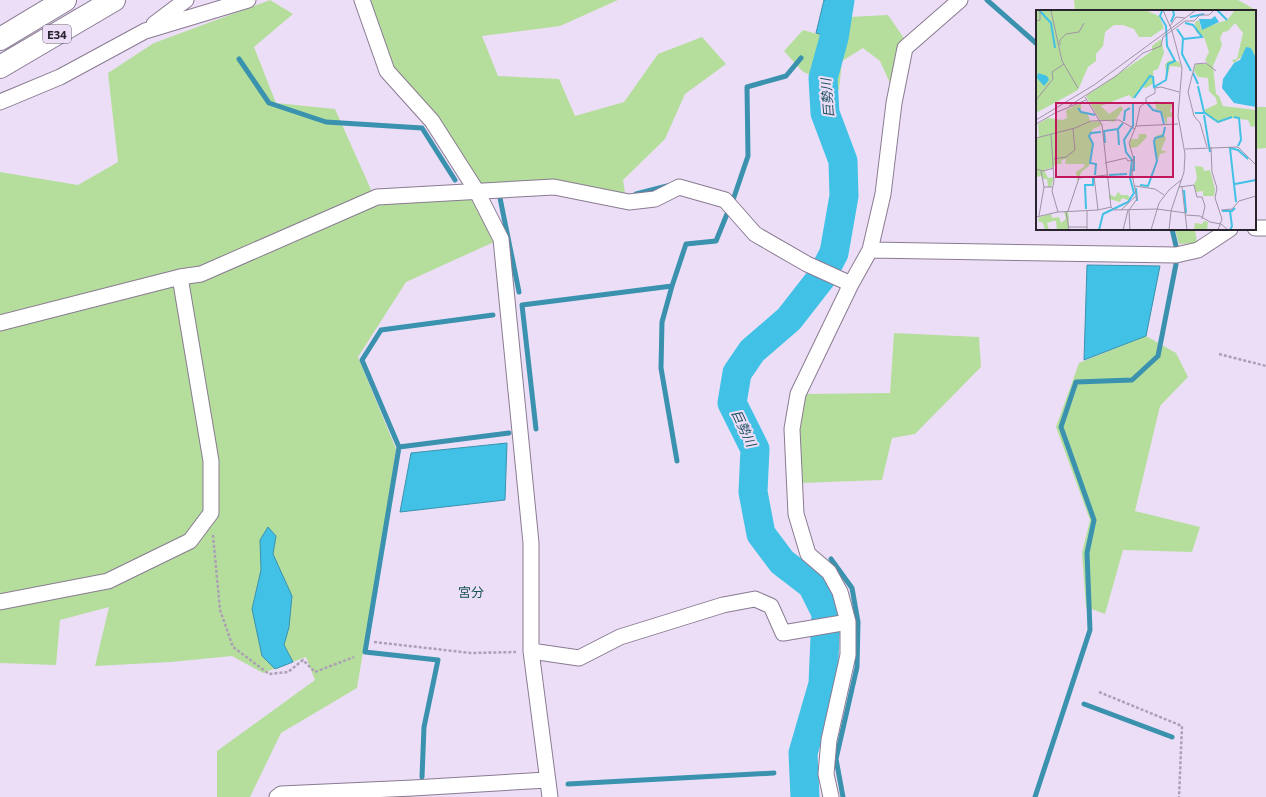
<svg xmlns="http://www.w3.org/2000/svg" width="1266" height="797" font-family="Commissioner,'Noto Sans JP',sans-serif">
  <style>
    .green { fill: #b5de9c }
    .water { fill: #41c1e5; stroke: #3a92ae }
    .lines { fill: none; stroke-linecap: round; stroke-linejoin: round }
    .stream { stroke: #3a92ae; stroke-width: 5 }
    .river { stroke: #41c1e5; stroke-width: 29 }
    .minor-casing { stroke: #897b92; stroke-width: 17 }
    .motorway-casing { stroke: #897b92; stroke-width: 24 }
    .path { stroke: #aca0b4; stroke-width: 2.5; stroke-dasharray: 3 2; stroke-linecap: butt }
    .minor { stroke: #fff; stroke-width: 15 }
    .motorway { stroke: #fff; stroke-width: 22 }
    .labels { text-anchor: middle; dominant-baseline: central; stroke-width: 4; stroke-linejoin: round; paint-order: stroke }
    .shield { fill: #eddef7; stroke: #645b6a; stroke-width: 1 }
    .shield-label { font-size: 11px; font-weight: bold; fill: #29232d }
    .water-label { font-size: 13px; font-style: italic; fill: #215464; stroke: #eddef7 }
    .neighbourhood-label { font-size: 13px; fill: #155255; stroke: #eddef7 }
    .inset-river { fill: none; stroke: #41c1e5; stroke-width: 2 }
    .inset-road { fill: none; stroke: #9f93a6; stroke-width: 1 }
    .view { fill: #c2185b; fill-opacity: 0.15; stroke: #c2185b; stroke-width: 2 }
    .inset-edge { fill: none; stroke: #29232d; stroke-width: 2 }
  </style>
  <rect width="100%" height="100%" fill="#eddef7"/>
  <path class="green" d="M270 0 293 14 254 47 276 103 335 109 377 203 476 197 494 242 406 282 358 357 396 449 385 521 357 688 281 733 250 797H217V751L315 680 306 657 263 673 232 656 171 662 95 666 109 607 60 620 56 665 0 663V172L78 185 118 162 108 73 154 43Z
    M368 0H618L560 26 482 36 498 76 559 79 575 116 624 102 658 54 702 37 726 64 685 94 665 139 623 180 627 207 548 192 479 186 390 67Z
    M1074 0H1238L1254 9 1253 11H1075Z
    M888 15 910 47 899 103 880 61 863 48 842 61 839 90 802 71 784 51 803 30 839 40 849 17Z
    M1255 107H1266V148L1255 149Z
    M1175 229H1195L1197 243 1179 244Z
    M894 333 979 337 981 367 915 434 892 438 882 480 800 483 798 429 804 394 890 393Z
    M1146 336 1176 353 1188 377 1160 406 1135 511 1200 527 1192 552 1123 550 1105 614 1086 607 1082 553 1090 520 1056 427 1079 363Z"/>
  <path class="water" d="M824 0H850L849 17 839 40 816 33Z
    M1087 265 1160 266 1146 336 1084 360Z
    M507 443 505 500 400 512 411 453Z
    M268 527 276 536 273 554 292 596 289 627 284 645 293 662 275 669 262 656 252 609 261 570 260 540Z"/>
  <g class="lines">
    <path class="stream" d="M987 0 1037 44
      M239 59 269 103 326 122 422 128 455 180
      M636 194 667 186
      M500 198 519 292
      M733 200 748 156 747 87 786 76 801 58
      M1172 229 1176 246
      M672 286 662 322 661 368 677 461
      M536 429 522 305 672 286 686 244 716 241 727 214
      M399 447 509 433
      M831 559 852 588 858 622 857 667 836 759 843 797
      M1084 704 1172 737
      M422 777 424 727 438 660 365 652 399 447 362 360 381 330 493 315
      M568 784 774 773
      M1035 797 1090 630 1087 553 1094 520 1061 427 1076 382 1132 380 1158 356 1176 264"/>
    <path class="river" d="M805 797 803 753 823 684 826 613 812 585 782 562 761 534 753 492 755 449 732 403 737 373 752 351 789 319 821 278 834 253 844 196 843 161 825 113 823 78 834 38 840 0"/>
    <defs>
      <path id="minor" d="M362 0 387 71 432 121 476 190 501 239 531 543V651L550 797
        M154 24 186 0
        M0 102 60 77 145 31 248 0
        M1255 228H1266
        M870 250 1176 255 1198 250 1230 229
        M0 323 180 277 201 274 377 197 554 187 629 202 655 199 679 187 725 200 755 234 807 264 851 284
        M0 602 108 581 190 541 211 513V461L180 277
        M531 651 579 658 620 637 723 605 755 599 771 606 783 633 848 622
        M277 797 281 794 413 788 547 780
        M831 797 826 774 829 740 848 655V622L840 592 829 572 808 554 796 514 792 429 798 394 851 284 870 250 883 194 894 103 905 48 960 0"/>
      <path id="motorway" d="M0 39 65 0
        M0 67 114 0"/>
    </defs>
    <use href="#minor" class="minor-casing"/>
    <use href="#motorway" class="motorway-casing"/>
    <path class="path" d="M1219 354 1266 366
      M213 535 220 610 233 647 269 674 288 672 303 660 315 672 354 657
      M374 642 471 653 516 652
      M1099 692 1182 726 1179 797"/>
    <use href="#minor" class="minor"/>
    <use href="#motorway" class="motorway"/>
  </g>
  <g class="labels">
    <rect class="shield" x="43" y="25" width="28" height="18" rx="3"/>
    <g class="shield-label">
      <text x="57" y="34">E34</text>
    </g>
    <g class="water-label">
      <text transform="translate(827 98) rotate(-95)">巨勢川</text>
      <text transform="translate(744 428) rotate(65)">巨勢川</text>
    </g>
    <g class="neighbourhood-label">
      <text x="471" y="592">宮分</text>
    </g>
  </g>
  <g transform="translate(1036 10)">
    <rect width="220" height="220" fill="#eddef7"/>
    <path d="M0 0H109L123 6 128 18 115 27H103L98 19 87 15H78L69 22 67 36 60 44V51L52 57 42 80 0 103ZM199 0H220V48L215 38 198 53 196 50 201 49 207 23 199 13 192 21 187 22 184 28 186 35 177 56 180 84 183 86 187 96 220 100V116L215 117 212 110 195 108 182 113 174 108 168 100 181 94 180 88 173 81 172 68 162 67 158 61 160 54H172L169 50 173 42 168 27 160 22 159 12 163 10 165 19 191 10ZM125 29 128 43 122 59 117 61 118 73 110 78 106 77 97 89 93 85 65 96 73 104 85 96 87 99 78 112 64 110 50 86 116 41V36ZM138 50 143 52 145 57 134 56 131 69 129 55 132 51ZM119 91 136 94 134 102 137 103V107H131V115L125 101 120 99ZM45 93V102L51 103 55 112 64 111 66 115 57 119 53 126 56 134 53 156 46 161 41 171 40 162 49 156 48 154H29L30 149 26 150 25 154H19L18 157 8 160 12 168 18 167 15 177H12L11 169H7L6 166 0 167V128H3L2 114 12 108 27 110 31 108 30 100ZM103 124H110L111 127 101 137 94 138V129H102ZM126 124 130 128 125 140 131 142 124 144 122 150 118 132 120 126ZM159 156 167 157 168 161 174 160 179 179 178 186H167V181L160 182 158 174 161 169ZM82 182 85 185H92L94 188 92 190 86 188 84 192 73 189V184L79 187ZM28 202H32L33 206 32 220H21L20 211H17L11 213 13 220H9L7 213 2 211 3 207 15 204 16 208 23 207 25 213 30 209ZM168 211 172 212 171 220H158L159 213 166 214Z" fill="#b5de9c"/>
    <path d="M179 6 183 12 166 20 163 9H175ZM210 37 215 38 220 48V97L198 93 186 78 187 69 198 53 204 50ZM2 63 11 66 13 70 8 76 1 68Z" fill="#41c1e5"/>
    <path class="inset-river" d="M3 0 15 13 19 38M181 0 191 10M154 7 168 4M135 12 138 5 137 0M141 19 147 28 146 44 155 61M147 29 166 27 157 15 149 13M157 63 162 74M162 76 168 102M98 88 114 66 117 67 118 77 130 70 132 54 139 51 131 36 130 16 124 6 126 1M110 92 117 100 125 102 128 114M42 98 45 102 59 105M159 103H169L182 112 196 107M168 105 174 142M198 107 203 108 205 130 202 136M88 111 89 101 94 98M82 120 83 135M69 133 68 121 82 119 87 113M98 161V146M59 165 60 154 54 153 57 134 53 126 55 123 65 122M73 165 91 164M199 174 220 170M104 175 112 176 121 151 118 132 119 128 127 126 129 117M100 178 101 191M148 180 150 203M200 192 194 138 202 140 212 149M50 199 49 175H57V168M186 201H196L199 198M63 220 67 204 92 192 98 183 94 168 96 150 90 142 88 130 97 116V94M194 220 196 216 194 201"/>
    <path class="inset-road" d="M11 0 15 1 26 51 42 78M127 0 136 21 146 58 142 106 149 144 148 162 135 201 133 220M0 11 4 10V0M134 16 140 7 149 8M24 35V30L30 24 43 22 48 13M49 87 66 115 75 197 78 200 121 199 150 203M0 90 17 69 16 62 28 54M33 96 80 66 107 43 125 36 127 27 149 11H158L164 5H173L178 0M0 110 58 75 160 0M0 114 19 103 50 90M100 116 142 114M15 124 18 171 16 181 22 202M0 128 39 118 55 111 83 110 99 119M171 137 164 113 158 106 152 82 159 54 170 53 180 61M175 137 176 162 181 178 179 188 186 209 182 220M149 139 202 137 220 155M18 149 30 147 39 140 37 119M69 153 90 148 92 151 98 150M0 159 7 161 18 158M5 161 8 177H16M58 166 62 200M99 176 119 179 128 185M143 177 158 175 161 187H166L169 196 166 209M146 177 151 220M85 200 100 186M185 200 196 199 203 191 220 186M30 201 33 220M32 201 43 168 71 165M150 205 164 206 174 212 185 214 192 220M3 206 8 177M0 207 22 202 62 200 75 197M33 217H51M51 220V201M87 220 92 200M94 220 93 200 101 189 96 164 98 150 93 133 100 116 104 97 110 92V88L119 83V78L125 77 143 82M115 220 123 193 133 180 145 170"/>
    <path class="view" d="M20 93H137V167H20Z"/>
    <rect width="220" height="220" class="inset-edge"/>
  </g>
</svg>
